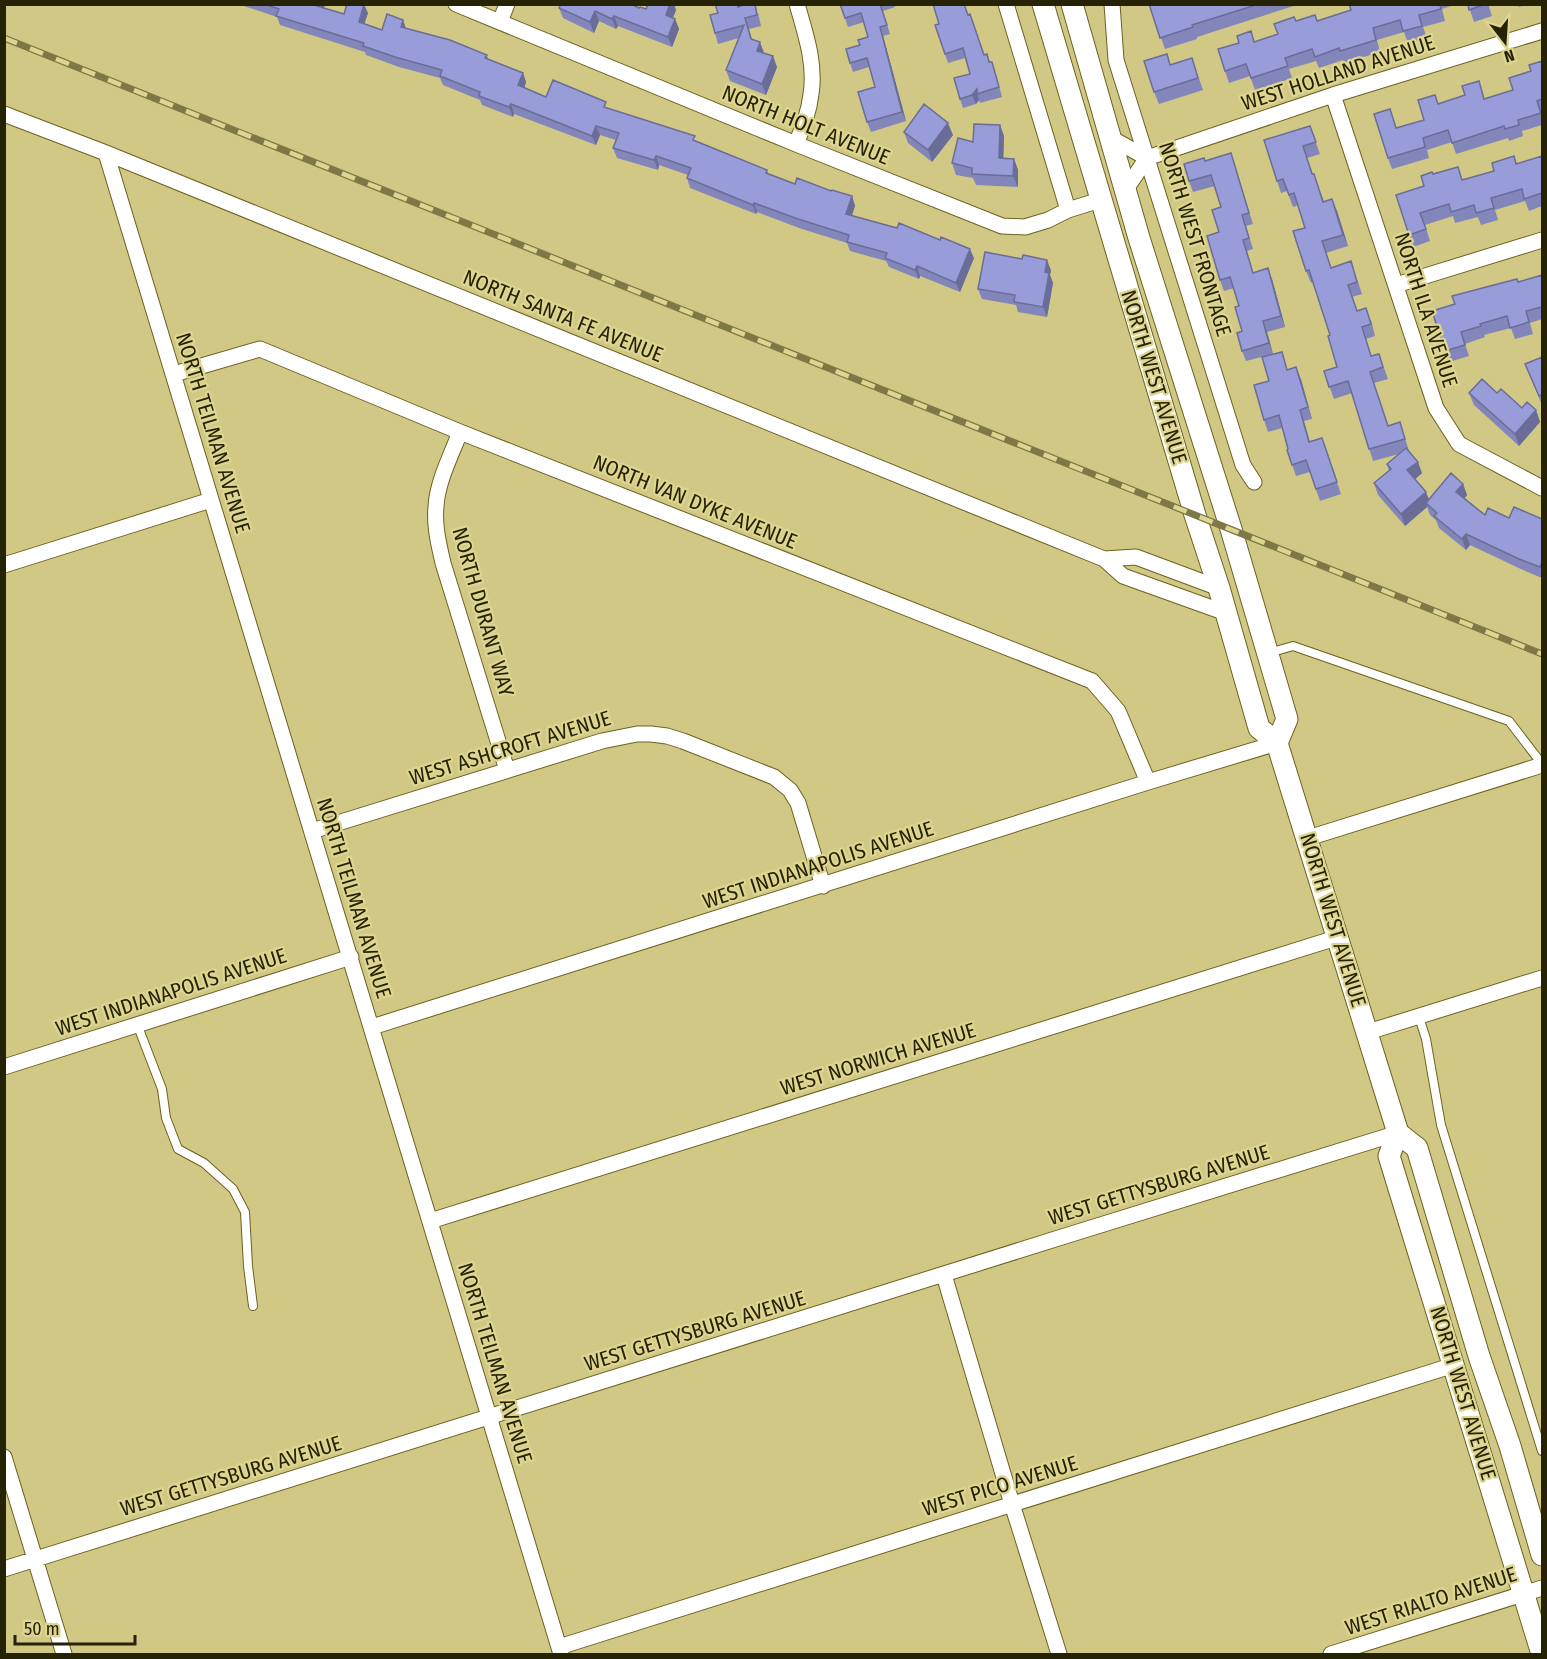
<svg xmlns="http://www.w3.org/2000/svg" width="1547" height="1659" font-family="'Fira Sans Condensed',sans-serif">
  <style>
    .lines { fill: none; stroke-linecap: round; stroke-linejoin: round }
    .lane-casing { stroke: #6c621e; stroke-width: 10 }
    .street-casing { stroke: #6c621e; stroke-width: 17 }
    .secondary-casing { stroke: #6c621e; stroke-width: 23 }
    .lane { stroke: #fff; stroke-width: 8 }
    .street { stroke: #fff; stroke-width: 15 }
    .secondary { stroke: #fff; stroke-width: 21 }
    .rail-casing { stroke: #7e7847; stroke-width: 7 }
    .rail { stroke: #ded591; stroke-width: 4.5; stroke-dasharray: 14; stroke-linecap: butt }
    .wall { fill: #8386ba }
    .shaded-wall { fill: #6a6d97 }
    .building { fill: #989cd8; stroke: #6a6d97; stroke-width: 1.5 }
    .labels { text-anchor: middle; dominant-baseline: central; stroke-width: 4.5; stroke-linejoin: round; paint-order: stroke }
    .street-label { font-size: 21px; fill: #262206; stroke: #ded591 }
  </style>
  <rect width="100%" height="100%" fill="#d1c885"/>
  <g class="lines">
    <defs>
      <path id="lane" d="M1269 653 1293 646 1509 721 1542 764
        M1419 1017 1426 1039 1441 1125 1542 1451
        M137 1024 162 1089 166 1118 178 1149 204 1163 233 1189 245 1212 248 1266 253 1306"/>
      <path id="street" d="M456 4 796 144 1002 226 1025 227 1048 220 1068 210 1100 200
        M1006 4 1068 210
        M1112 4 1116 60 1243 465 1254 482
        M500 22 507 4
        M1333 95 1436 408 1459 444 1542 488
        M4 114 106 153 1104 559 1123 576 1226 613
        M1111 138 1147 158
        M796 144C803 127 809 112 811 94 816 64 805 32 797 4
        M106 153 561 1654
        M1126 189 1147 158 1333 95 1542 31
        M1396 285 1542 240
        M174 374 260 349 460 432 1092 681 1118 711 1148 782
        M460 432C451 456 437 482 436 507 434 526 439 545 443 563L507 770
        M1104 559 1136 557 1219 588
        M4 565 211 500
        M312 831 602 741 637 734H651L667 736 683 741 774 777 790 790 798 803 823 886
        M1308 838 1542 765
        M372 1027 1148 782 1277 743
        M1368 1032 1542 978
        M4 1067 351 957
        M430 1221 1339 937
        M944 1275 1012 1504 1059 1654
        M4 1457 64 1654
        M4 1569 1065 1236 1398 1133
        M559 1647 1454 1365
        M1331 1654 1542 1588"/>
      <path id="secondary" d="M1043 4 1195 515 1219 588 1259 728 1277 743 1398 1133 1417 1148 1479 1356 1510 1446 1542 1555
        M1072 4 1139 238 1231 529 1287 719 1277 743
        M1398 1133 1389 1156 1542 1654"/>
    </defs>
    <use href="#lane" class="lane-casing"/>
    <use href="#street" class="street-casing"/>
    <use href="#secondary" class="secondary-casing"/>
    <use href="#lane" class="lane"/>
    <use href="#street" class="street"/>
    <use href="#secondary" class="secondary"/>
    <defs>
      <path id="rail" d="M4 38 1542 654"/>
    </defs>
    <use href="#rail" class="rail-casing"/>
    <use href="#rail" class="rail"/>
  </g>
  <path class="wall" d="M238 4H325L324 8 344 14 368 13 364 24 382 30 403 20 406 28 487 55 488 59 523 73 526 82 524 88 546 97 608 109 696 141 767 170 769 175 795 184 831 191 852 196 855 206 852 216 974 258 960 292 920 276 919 279 889 267 886 261 850 251 847 243 802 229 757 212 756 214 690 188 687 178 688 175 659 165 658 170 617 158 613 148 616 140 600 135 596 145 514 114 513 117 482 105 480 100 443 85 440 78 399 67 366 55 365 52 280 25 277 17Z
    M648 4H674L676 10 673 18 675 19 679 29 672 47 618 26 616 29 599 21 594 33 563 18 559 8H639L646 9Z
    M715 4H739V6L758 13 761 26 749 29 752 39 777 67 766 95 730 81 726 70 739 38 718 44 715 33 718 13Z
    M840 4H894L895 7 883 11 890 34 883 36 906 121 871 132 867 122 875 87 869 67 853 72 850 63 860 45 868 37 864 22 848 27Z
    M1149 4H1300L1197 37V39L1165 49Z
    M1349 4H1457L1442 9 1445 21 1423 27 1427 38 1408 43 1404 32 1377 40 1380 52 1344 63 1343 60 1319 68 1316 61 1289 69 1292 78 1255 90 1250 76 1229 83 1225 71 1255 42 1278 34 1296 21H1317L1351 10Z
    M1468 4H1488L1492 16 1474 22Z
    M1518 4H1528L1519 7Z
    M968 14 984 55 987 54 990 62 995 71 1002 97 980 103 979 100 976 104 963 108 960 99 970 74 965 58 948 63 935 25Z
    M1542 61V125L1522 131 1523 136 1509 141 1508 138 1456 154 1452 142 1427 150 1429 158 1392 169 1388 158 1396 128 1424 120 1438 104 1465 95 1485 99 1513 90Z
    M1171 65 1196 70 1203 90 1159 104 1154 92Z
    M1000 125 1004 136 1003 158 1014 159 1018 170V187L976 185 973 178 956 175 952 163 973 142Z
    M1310 126 1320 154 1307 158 1313 174 1324 201 1337 211 1348 246 1326 253 1331 268 1351 261 1362 294 1352 297 1357 311 1371 320 1375 336 1366 339 1371 356 1379 354 1388 379 1374 383 1388 426 1400 422 1409 451 1422 473 1415 479 1429 499 1463 484 1467 495 1465 498 1485 515 1509 518 1542 519V578L1523 570 1470 545 1466 550 1439 528 1436 520 1430 515 1427 507 1405 526 1378 495 1374 483 1389 471 1387 464 1399 454 1373 461 1352 393 1334 399 1324 371 1337 367 1330 335 1313 282 1311 283 1306 271 1305 228 1298 205 1293 207 1287 191 1281 193 1277 181Z
    M904 132 953 135 932 162 908 143Z
    M1514 156 1517 164 1542 156V206L1529 211 1525 201 1495 210 1498 220 1481 225 1478 217 1455 223 1453 216 1425 225 1430 241 1413 247 1409 235 1424 186 1433 174 1463 180 1494 171Z
    M1205 161 1234 164 1253 224 1246 226 1253 249 1247 251 1253 273 1272 279 1285 327 1267 332 1273 354 1246 361 1242 351V331L1239 306 1234 288 1224 291 1220 280 1219 232 1221 207 1215 186 1193 192 1189 181Z
    M1051 270 1050 275 1053 283 1047 317 1018 312 1016 305 982 299 978 289Z
    M1542 275V319L1530 323 1533 334 1515 339 1511 328 1484 335 1485 337 1465 344 1469 356 1449 362 1432 311 1518 282Z
    M1542 357V405L1525 364Z
    M1296 367 1312 419 1304 421 1310 442 1322 438 1341 494 1320 501 1310 472 1296 476 1287 450 1288 449 1282 428 1268 432 1264 420 1288 370Z
    M1469 393H1497L1522 408 1536 410 1540 422 1519 446 1474 405Z"/>
  <path class="shaded-wall" d="M318 4H325L321 15 317 6Z
    M364 4 368 13 362 31 359 22Z
    M670 4H674L676 10 670 25 666 15Z
    M595 11 599 21 594 33 590 22Z
    M614 16 618 26 616 29 612 19Z
    M675 19 679 29 672 47 668 37Z
    M403 20 406 29 401 27Z
    M880 27 883 36 906 121 902 112Z
    M760 42 764 53 757 51Z
    M773 56 777 67 766 95 762 84Z
    M523 73 526 82 522 95 518 85Z
    M977 89V94L979 100 976 104 972 95Z
    M511 104 514 114 513 117 509 107Z
    M948 123 953 135 932 162 928 150Z
    M1000 125 1004 136 1003 169 999 158Z
    M596 126 600 135 596 145 592 136Z
    M656 156 659 165 658 170 654 160Z
    M1014 159 1018 170V187L1013 176Z
    M852 196 855 206 849 223 846 214Z
    M1332 199 1337 211 1348 246 1343 235Z
    M754 203 757 212 756 214 753 205Z
    M970 249 974 258 960 292 956 283Z
    M1047 260 1051 270 1050 275 1053 283 1047 317 1043 307 1045 272Z
    M917 266 920 276 919 279 915 270Z
    M1268 268 1272 279 1285 327 1281 316Z
    M1263 321 1267 332 1273 354 1269 343Z
    M1296 367 1301 379 1312 419 1308 407Z
    M1536 410 1540 422 1519 446 1515 434Z
    M1418 462 1422 473 1412 482 1407 470Z
    M1463 484 1467 495 1460 503 1456 492Z
    M1426 492 1431 504 1426 503 1427 507 1405 526 1401 514Z
    M1466 534 1470 545 1466 550 1462 539Z"/>
  <path class="building" d="M264 4H318L317 6 344 14 347 4H364L359 22 382 30 387 14 403 20 401 27 450 40 487 55 485 58 523 73 518 85 546 97 553 80 606 102 604 107 695 136 693 140 767 170 766 173 795 184 797 178 831 191 832 190 852 196 846 214 897 228 899 223 940 240 941 237 970 249 956 283 917 266 915 270 885 258 887 253 847 242 849 235 798 219 754 203 753 205 687 178 691 168 656 156 654 160 613 148 619 133 596 126 592 136 511 104 509 107 479 96 480 92 440 76 442 70 395 57 363 46 364 43 276 16 279 9Z
    M561 4H631L639 8 640 7 646 9 648 4H670L666 15 675 19 668 37 614 16 612 19 595 11 590 22 559 8Z
    M715 4H737L738 7 746 4H755L757 15 745 18 751 39 760 42 757 51 773 56 762 84 726 70 744 25 715 33 710 15 718 13Z
    M840 4H880L887 25 880 27 902 112 867 122 858 92 875 87 867 58 850 63 846 49 860 45 858 40 868 37 861 13 845 18Z
    M933 4H964L968 15 970 14 984 55 987 54 989 62H992L999 87 977 94V89L972 95 960 99 954 78 970 74 963 48 945 54 935 25 939 24Z
    M1149 4H1259L1192 25 1193 27 1160 38Z
    M1349 4H1440L1441 9 1419 15 1422 26 1403 31 1400 20 1373 28 1376 40 1340 51 1339 48 1315 57 1312 49 1285 58 1288 66 1251 78 1246 64 1225 71 1218 49 1239 43 1237 36 1251 31 1254 42 1278 34 1274 24 1294 17 1296 21 1315 15 1317 21 1351 10Z
    M1468 4H1486L1469 10Z
    M1167 54 1170 65 1192 58 1198 78 1154 92 1144 61Z
    M1542 61V99L1537 101 1541 113 1518 120 1519 125 1505 129 1504 126 1452 143 1448 130 1423 138 1425 147 1388 158 1374 114 1390 109 1396 128 1424 120 1418 100 1435 95 1438 104 1465 95 1462 86 1479 81 1484 99 1513 90 1509 78 1531 71 1529 65Z
    M924 104 948 123 928 150 904 132Z
    M974 124 1000 125 999 158 1014 159 1013 176 972 174V168L952 163 958 138 973 142Z
    M1310 126 1316 142 1303 146 1312 174H1314L1323 202 1332 199 1343 235 1322 241 1331 268 1351 261 1357 282 1348 285 1357 311 1366 308 1371 324 1362 327 1371 356 1379 354 1383 367 1370 372 1388 426 1400 422 1405 439 1369 449 1348 381 1329 387 1324 371 1337 367 1328 336 1330 335 1309 270 1306 271 1293 231 1305 228 1294 193 1289 195 1283 179 1277 181 1264 140Z
    M1231 153 1249 213 1242 215 1249 238 1243 240 1253 273 1268 268 1281 316 1263 321 1269 343 1242 351 1237 333 1242 331 1235 307 1239 306 1230 277 1220 280 1207 236 1219 232 1212 210 1221 207 1211 175 1189 181 1184 164 1204 158 1205 161Z
    M1514 156 1516 164 1542 156V193L1524 199 1522 189 1491 198 1494 208 1476 213 1474 205 1451 212 1449 204 1420 213 1426 229 1409 235 1396 195 1424 186 1421 176 1432 172 1433 174 1458 167 1462 180 1494 171 1492 163Z
    M985 252 1022 259 1023 255 1047 260 1045 272 1049 273 1043 307 1014 302 1015 295 978 289Z
    M1542 275V307L1526 311 1529 322 1510 328 1507 316 1480 324 1481 326 1461 332 1465 345 1445 351 1432 311 1455 304 1452 296 1517 279 1518 282Z
    M1282 352 1287 370 1296 367 1308 407 1300 410 1309 442 1322 438 1337 482 1316 489 1306 460 1292 465 1287 450 1288 449 1279 415 1264 420 1254 385 1269 381 1262 357Z
    M1542 357V394L1539 396 1525 364Z
    M1482 379 1497 393 1501 389 1522 408 1527 402 1536 410 1515 434 1469 393Z
    M1406 448 1418 462 1407 470 1426 492 1401 514 1374 483 1391 469 1387 464Z
    M1451 473 1463 484 1456 492 1485 515 1488 508 1509 518 1514 507 1542 519V562L1540 567 1519 559 1466 534 1462 539 1434 516 1437 513 1426 503Z"/>
  <g class="labels">
    <g class="street-label">
      <text transform="translate(1338 73) rotate(-18)">WEST HOLLAND AVENUE</text>
      <text transform="translate(806 125) rotate(22)">NORTH HOLT AVENUE</text>
      <text transform="translate(1195 239) rotate(73)">NORTH WEST FRONTAGE</text>
      <text transform="translate(1426 310) rotate(72)">NORTH ILA AVENUE</text>
      <text transform="translate(563 316) rotate(22)">NORTH SANTA FE AVENUE</text>
      <text transform="translate(1154 377) rotate(73)">NORTH WEST AVENUE</text>
      <text transform="translate(213 433) rotate(73)">NORTH TEILMAN AVENUE</text>
      <text transform="translate(695 502) rotate(22)">NORTH VAN DYKE AVENUE</text>
      <text transform="translate(483 612) rotate(74)">NORTH DURANT WAY</text>
      <text transform="translate(510 748) rotate(-17)">WEST ASHCROFT AVENUE</text>
      <text transform="translate(818 865) rotate(-18)">WEST INDIANAPOLIS AVENUE</text>
      <text transform="translate(354 898) rotate(73)">NORTH TEILMAN AVENUE</text>
      <text transform="translate(1333 920) rotate(73)">NORTH WEST AVENUE</text>
      <text transform="translate(171 992) rotate(-18)">WEST INDIANAPOLIS AVENUE</text>
      <text transform="translate(878 1059) rotate(-17)">WEST NORWICH AVENUE</text>
      <text transform="translate(1159 1185) rotate(-17)">WEST GETTYSBURG AVENUE</text>
      <text transform="translate(695 1331) rotate(-17)">WEST GETTYSBURG AVENUE</text>
      <text transform="translate(495 1363) rotate(73)">NORTH TEILMAN AVENUE</text>
      <text transform="translate(1463 1393) rotate(73)">NORTH WEST AVENUE</text>
      <text transform="translate(231 1476) rotate(-17)">WEST GETTYSBURG AVENUE</text>
      <text transform="translate(1000 1486) rotate(-17)">WEST PICO AVENUE</text>
      <text transform="translate(1431 1601) rotate(-18)">WEST RIALTO AVENUE</text>
    </g>
  </g>
  <rect width="1547" height="1659" fill="none" stroke="#262206" stroke-width="12"/>
  <g transform="translate(1505 42) rotate(163)" stroke="#ded591" stroke-width="4.5" paint-order="stroke">
  <path d="M0-4.5L10 22L0 15L-10 22Z" fill="#262206"/>
  <text y="-9" font-size="16" font-weight="bold" text-anchor="middle" fill="#262206">N</text>
  </g>
  <path d="M15 1635v9h120v-9" fill="none" stroke="#262206" stroke-width="3"/>
  <text x="24" y="1635" font-size="18" fill="#262206" stroke="#ded591" stroke-width="4.5" paint-order="stroke">50 m</text>
</svg>
